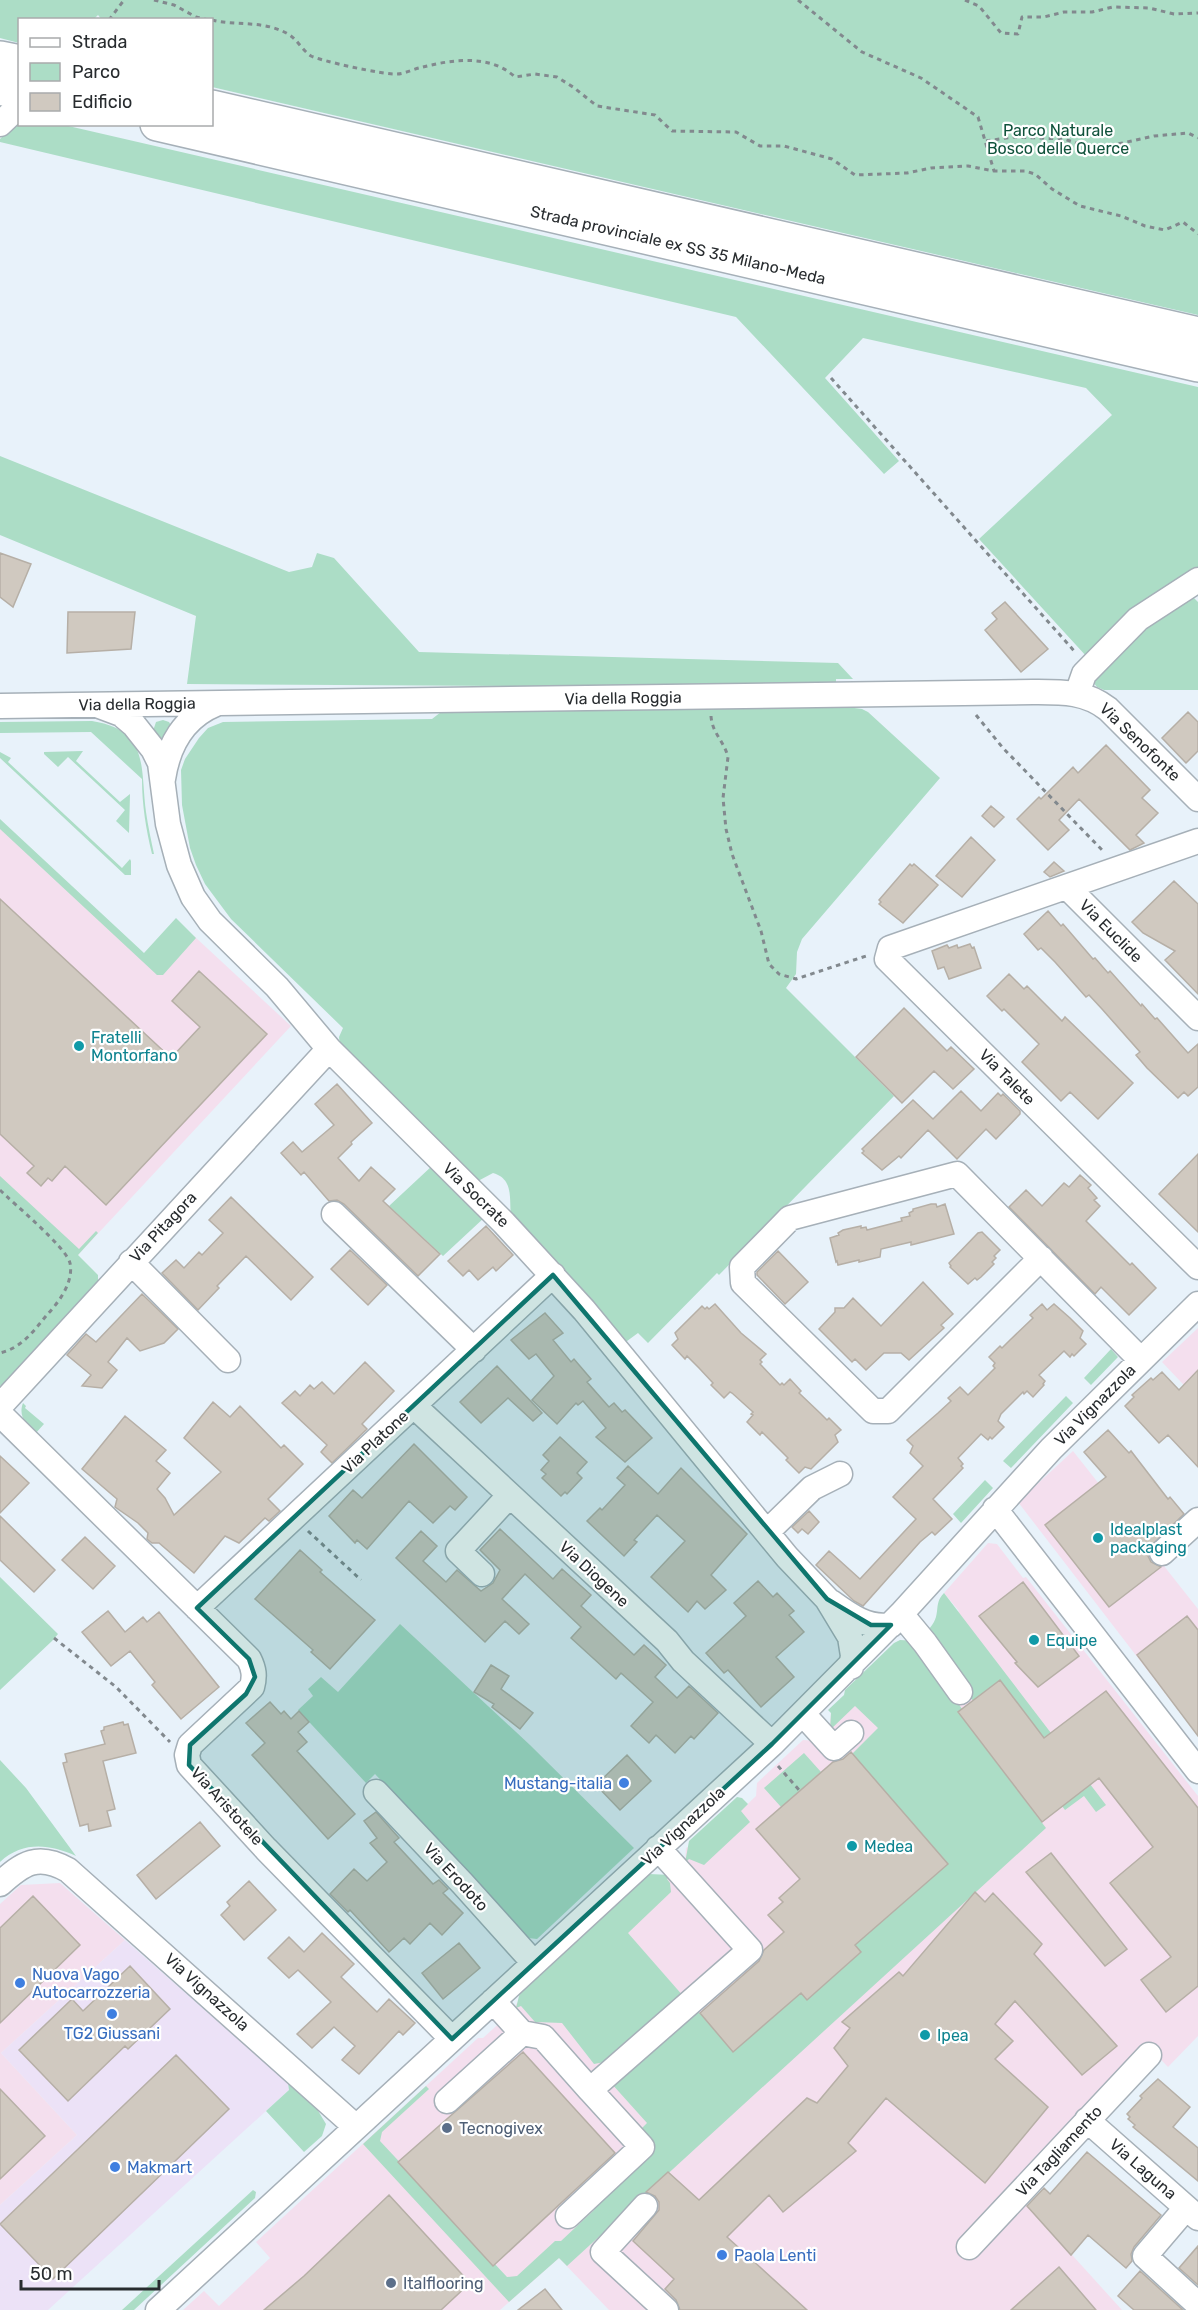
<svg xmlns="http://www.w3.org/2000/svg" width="1198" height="2310" font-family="Rubik,sans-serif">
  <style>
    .commercial { fill: #ece2f7 }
    .industrial { fill: #f4dfee }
    .green { fill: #acddc6 }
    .building { fill: #d0c9c0; stroke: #b6afa6; stroke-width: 1.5 }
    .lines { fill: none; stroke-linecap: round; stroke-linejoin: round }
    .minor-casing { stroke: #a6b0b8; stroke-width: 27 }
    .highway-casing { stroke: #a6b0b8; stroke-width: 36 }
    .path { stroke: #82898e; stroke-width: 3; stroke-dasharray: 4.5 4.5; stroke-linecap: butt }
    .minor { stroke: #fff; stroke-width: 24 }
    .highway { stroke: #fff; stroke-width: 33 }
    .marked { fill: #0f766e; fill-opacity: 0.2; stroke: #0f766e; stroke-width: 4.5; stroke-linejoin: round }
    .culture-dot { fill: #0f9aa8; stroke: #fff; stroke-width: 2 }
    .shop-dot { fill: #3f7fe0; stroke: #fff; stroke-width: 2 }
    .service-dot { fill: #5c6f8a; stroke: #fff; stroke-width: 2 }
    .labels { text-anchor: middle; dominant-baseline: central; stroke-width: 4.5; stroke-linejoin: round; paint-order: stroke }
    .park-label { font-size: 16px; fill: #0f523b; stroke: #fff }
    .street-label { font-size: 16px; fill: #282c2f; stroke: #fff }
    .culture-label { font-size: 16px; fill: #0d838f; stroke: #fff; text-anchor: start }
    .shop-label { font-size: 16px; fill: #366cbe; stroke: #fff; text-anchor: start }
    .service-label { font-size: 16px; fill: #4e5e75; stroke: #fff; text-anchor: start }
  </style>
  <rect width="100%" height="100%" fill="#e8f2fa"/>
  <path class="commercial" d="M125 1940 288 2083 289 2090 48 2310H0V2205L77 2135 1 2053Z"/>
  <path class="industrial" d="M0 823 161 972 194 936 291 1026 78 1255 0 1182Z
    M1198 1328V1400L1162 1362Z
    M1073 1451 1198 1609V1736L1018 1502Z
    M988 1543 997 1544 1023 1578 1026 1577 1198 1796V2036L1168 2067 1145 2043 956 2243 971 2260 1025 2203 1122 2310H609L559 2258 500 2310H183L204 2291 219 2306 270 2258 256 2242 478 2038H483L516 2008V2004L656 1875H671L685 1863 686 1848 725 1826 756 1796 757 1783 803 1740 817 1741 829 1730 831 1713 959 1611 944 1593Z
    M60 1883 125 1940 1 2053 77 2135 0 2205V1904L21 1885Z"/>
  <path class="green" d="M0 0H1198V315L212 87V20H102L98 15 94 19 20 20 19 43 0 38Z
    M19 121 20 124 64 125 1198 387V571L1087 657 979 539 1112 415 1086 388 863 338 825 378 899 461 884 474 736 317 0 142V139Z
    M0 456 289 572 312 567 317 553 334 558 419 652 838 663 853 679H836V688L187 684 196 616 0 535Z
    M1193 597 1198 602V690H1104L1097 687 1093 682 1134 635Z
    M847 707 862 709 868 712 940 778 802 939 797 952 796 974 786 988 894 1096 719 1275 717 1273 648 1343 638 1333 623 1344 511 1215C509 1199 514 1179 493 1173L478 1181 340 1048 339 1037 343 1028 231 919 205 884 196 865 190 848 182 805 181 770 185 759 199 738 208 728 223 722 432 719 441 712Z
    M163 720 169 722 172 727 164 740H161L153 731 156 722Z
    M92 721C150 730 140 768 146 812 148 826 151 840 154 854H152C146 829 142 805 142 779L91 732 0 733V722Z
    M83 751 76 761 120 802 130 794 129 833 116 821 125 810 68 757 58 767 44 754V752Z
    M0 752 11 758 8 762 122 868 130 859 131 861V875H125L0 758Z
    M0 819 144 953 176 918 196 938 163 975H157L0 829Z
    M433 1165 485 1217 443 1256 389 1206Z
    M0 1176 79 1249 96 1231 98 1233 78 1255 98 1275V1282L10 1381 0 1386Z
    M1111 1349 1118 1357 1091 1385 1084 1378Z
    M1066 1396 1073 1403 1011 1468 1003 1461Z
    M23 1403 26 1406 25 1408 44 1424 35 1434C26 1424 18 1416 23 1403Z
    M985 1480 993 1488 961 1523 953 1514Z
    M0 1577 58 1634 52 1641 0 1690Z
    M944 1593 1106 1805 1096 1812 1084 1796 1065 1810 1062 1806 1083 1790 1000 1680 973 1701 928 1630C943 1615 932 1605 944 1593Z
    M400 1624 530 1745 634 1848 537 1939 528 1938 375 1774 366 1783 298 1710 313 1696 308 1689 321 1677 338 1692Z
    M900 1640 917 1641 962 1709 958 1712 1046 1828 567 2266 559 2258 509 2302 363 2144 426 2086 429 2089 382 2132 380 2141 507 2277 517 2276 555 2241H561L594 2210 637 2133 647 2123 611 2083 696 2009 733 2051 801 1993 807 2000 861 1952 855 1945 948 1864 852 1754 878 1728 855 1706 830 1730 831 1713 828 1710 844 1695 845 1690 894 1643Z
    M804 1753 821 1772 781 1807 764 1788Z
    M0 1760 26 1788 76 1856C49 1844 23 1841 0 1862Z
    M737 1797 742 1798 748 1804 741 1811 750 1822 704 1865 689 1859 685 1863 689 1841Z
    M649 1874 671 1875 667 1879 670 1883 671 1892 628 1933 684 1997 610 2061 594 2064 562 2023 535 2022 521 2006 516 2008 520 1992 640 1880Z
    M288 2083 317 2109 326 2124 322 2136 304 2152 266 2111 289 2090Z
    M253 2190 256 2192 255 2198 134 2310H122Z"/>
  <path class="building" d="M0 553 31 564 13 607 0 597Z
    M1005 602 1048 649 1021 672 985 630 997 619 992 613Z
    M68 612H135L131 649 67 653Z
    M1188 712 1198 722V751L1186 763 1162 738Z
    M1106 745 1150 790 1142 798 1158 813 1136 835 1144 843 1130 850 1079 799 1059 820 1069 830 1048 850 1017 819 1039 797 1041 799 1073 767 1078 773Z
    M991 806 1004 817 994 827 982 816Z
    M971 837 995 860 962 897 936 876Z
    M1054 862 1064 871 1050 877 1044 872Z
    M910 864 912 866 914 864 938 885 903 923 879 904 881 902 879 900Z
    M1174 881 1198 904V994L1165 960 1175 951 1143 933 1132 922Z
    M0 899 171 1058 200 1027 172 1001 199 971 267 1034 106 1205 65 1166 52 1181 48 1178 41 1186 27 1173 34 1166 0 1134Z
    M1048 911 1061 926 1063 924 1093 959 1095 958 1108 973 1110 971 1141 1006 1142 1004 1155 1019 1157 1018 1188 1053 1198 1044V1087L1188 1096 1184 1092 1178 1098 1147 1068 1136 1055 1140 1052 1102 1009 1089 995 1086 997 1055 962 1041 948 1038 950 1024 934Z
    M970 944 972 948 974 947 981 968 949 979 944 967 938 969 932 951 947 945 949 948 957 945 958 948Z
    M1009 974 1024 989 1027 986 1062 1021 1065 1017 1133 1083 1098 1119 1070 1092 1061 1101 1022 1062 1039 1044 1004 1009 1002 1011 987 996Z
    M904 1008 947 1051 951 1047 974 1069 953 1089 934 1071 902 1103 856 1057Z
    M337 1084 372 1123 351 1142 352 1144 338 1158 359 1181 371 1167 395 1189 383 1201 440 1254 418 1276 344 1204 337 1200 329 1201 304 1172 301 1175 281 1153 293 1142 302 1152 334 1125 315 1104Z
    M961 1091 981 1111 998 1093 1001 1096 1003 1094 1020 1111V1114L996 1139 986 1129 957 1159 928 1130 901 1158 899 1156 882 1170 862 1153 864 1151 862 1149 913 1100 933 1119Z
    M1198 1154V1232L1159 1194Z
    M1080 1175 1091 1185 1088 1188 1097 1198 1094 1200 1100 1206 1086 1221 1130 1265 1132 1263 1156 1288 1129 1315 1101 1287 1095 1294 1009 1207 1026 1190 1042 1206 1064 1183 1069 1187Z
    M231 1197 313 1277 291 1300 246 1256 217 1286 219 1288 198 1310 162 1273 176 1260 184 1268 199 1252 202 1255 223 1233 209 1220Z
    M931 1204H936L937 1207 945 1204 954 1234 911 1245V1242L881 1249 880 1257 859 1262V1260L838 1265 837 1261 836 1262 830 1238 839 1235 838 1233 843 1230 861 1226V1228L866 1227 867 1230 902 1221 901 1218 910 1216 909 1213 913 1211V1209Z
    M486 1226 513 1255 496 1271 493 1267 478 1280 469 1270 463 1276 448 1261Z
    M982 1232 1000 1250 994 1256 996 1258 992 1262 994 1264 981 1277 977 1280 975 1278 968 1284 950 1267 951 1266 949 1263 978 1233Z
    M350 1250 387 1285 368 1305 331 1269Z
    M778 1251 808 1282 785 1304 757 1275V1272Z
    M923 1282 953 1314 941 1325 944 1328 909 1360 901 1353H884L866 1370 855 1359 852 1362 819 1329 835 1312V1308H844L853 1298 881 1326Z
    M142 1294 178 1329 164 1343 140 1351 127 1338 108 1362 117 1370 102 1388 82 1386 91 1375 67 1355 86 1334 96 1342Z
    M715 1304 741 1333 766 1354 760 1360 762 1362 760 1364 780 1385 782 1383 784 1385 790 1379 801 1391 799 1393 820 1413 827 1420 829 1418 841 1430 835 1435 838 1442 811 1469 805 1467 799 1473 786 1460 788 1458 762 1432 760 1435 747 1422 753 1415 751 1414 753 1412 732 1393 730 1392 724 1398 711 1385 713 1383 699 1368 687 1356 685 1359 672 1345 678 1339 675 1333 702 1306 705 1309 707 1307 709 1309Z
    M1042 1304 1047 1310 1054 1304 1070 1318 1083 1331 1080 1338 1086 1344 1074 1356 1072 1354 1070 1357 1064 1351 1039 1375 1045 1381 1043 1384 1044 1385 1033 1397 1027 1391 1024 1394 1023 1392 1001 1414 998 1421 1004 1427 992 1439 990 1437 988 1440 981 1434 958 1458 963 1464 961 1466 963 1468 933 1499 952 1519 935 1535 932 1532 920 1542 863 1606 854 1601 816 1565 829 1551 860 1579 916 1519 893 1497 923 1466 910 1453 913 1446 907 1440 938 1413 951 1401 948 1398 960 1387 968 1395 995 1368 993 1366 995 1363 989 1357 1000 1346 1002 1348 1010 1340 1033 1318 1030 1315Z
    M545 1313 563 1333 553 1340 571 1362 574 1359 591 1379 587 1382 609 1407 614 1403 622 1412 625 1410 652 1438 625 1462 596 1437 606 1428 583 1401 578 1405 576 1403 557 1424 532 1400 554 1376 536 1354 529 1359 511 1340Z
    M365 1362 394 1391 362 1424 367 1429 332 1463 321 1452 327 1445 282 1403 295 1391 300 1396 310 1385 314 1389 322 1382 334 1394Z
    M497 1366 542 1413 533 1421 508 1398 481 1423 460 1402Z
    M1198 1370V1467L1168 1435 1159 1443 1125 1406 1134 1397 1132 1395 1151 1378 1153 1380 1162 1372 1179 1390Z
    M213 1402 230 1417 240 1406 281 1448 284 1445 303 1464 268 1499 280 1511 269 1521 265 1518 239 1543 225 1536 194 1573 159 1543H152L147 1539 148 1533 138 1523 115 1507 117 1499 82 1469 125 1416 166 1450 156 1461 170 1473 157 1489 165 1498 174 1515 221 1472 184 1438Z
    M1108 1430 1129 1453 1131 1451 1168 1499 1170 1497 1184 1514 1149 1548 1148 1556 1151 1562 1161 1567 1109 1607 1045 1525 1106 1477 1084 1452Z
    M560 1437 587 1462 577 1473 582 1478 567 1494 565 1492 561 1496 542 1478 546 1474 541 1470 549 1461 543 1455Z
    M414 1444 467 1497 455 1510 450 1506 433 1523 409 1501 367 1549 357 1540 355 1543 329 1516 353 1490 362 1498Z
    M0 1456 29 1483 0 1513Z
    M628 1466 658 1494 681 1468 747 1534 711 1575 726 1590 705 1609 697 1601 688 1612 651 1577 685 1541 657 1515 634 1540 637 1542 624 1556 587 1521 600 1508 602 1510 625 1485 617 1478Z
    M809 1511 819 1522 808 1534 802 1529 798 1533 792 1527Z
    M0 1516 55 1570 34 1592 0 1560Z
    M500 1529 553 1579 562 1569 591 1595 581 1606 634 1655 644 1645 666 1665 655 1677 677 1698 689 1686 718 1713 694 1739 691 1736 675 1753 656 1735 649 1743 631 1726 653 1702 621 1673 616 1679 571 1638 581 1627 525 1574 502 1599 529 1624 519 1634 505 1621 485 1642 396 1558 421 1531 437 1546 423 1561 446 1582 457 1570 481 1591 493 1583 500 1570 480 1550Z
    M85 1537 115 1566 93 1589 62 1560Z
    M300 1550 322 1570 320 1572 375 1620 330 1669 311 1652 313 1650 255 1599Z
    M758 1581 773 1597 777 1593 794 1611 789 1615 804 1632 776 1657 794 1677 761 1707 728 1670 724 1673 706 1653 746 1616 734 1603Z
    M1023 1582 1079 1656 1038 1687 1015 1663 1017 1662 979 1616Z
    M108 1611 125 1632 143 1617 147 1622 159 1612 219 1687 181 1719 152 1685 155 1682 130 1651 111 1666 82 1632Z
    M1187 1616 1198 1630V1736L1137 1655Z
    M491 1665 509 1676 501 1689 533 1713 520 1729 492 1707 494 1704 474 1692Z
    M1000 1680 1044 1738 1106 1691 1198 1808V1986L1166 2012 1141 1980 1171 1957 1110 1883 1153 1847 1099 1778 1042 1822 958 1712Z
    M270 1702 281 1714 284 1711 291 1719 299 1711 309 1722 298 1732 307 1742 297 1751 355 1814 328 1839 252 1755 265 1743 246 1723Z
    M123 1722 124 1725 128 1724 136 1753 103 1761 115 1809 107 1811 111 1826 89 1831 88 1824 80 1826 63 1763 67 1762 65 1754 105 1744 101 1731 104 1730V1727Z
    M851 1752 948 1864 855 1945 861 1952 807 2000 801 1993 733 2052 700 2013 759 1961 764 1950 784 1932 768 1915 783 1902 779 1898 800 1879 756 1829 833 1762 843 1759Z
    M627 1755 651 1781 620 1810 596 1785Z
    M376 1812 399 1838 394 1842 433 1884 439 1880 448 1889 443 1893 463 1913 442 1935 430 1923 410 1944 404 1938 389 1952 350 1910 348 1912 330 1894 354 1869 367 1881 387 1862 370 1843 377 1838 364 1821Z
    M200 1822 220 1846 156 1899 137 1875Z
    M1051 1853 1127 1949 1105 1966 1026 1872Z
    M249 1881 276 1910 244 1940 221 1915 230 1906 227 1902Z
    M975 1892 985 1902 993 1893 1042 1944 1034 1954 1117 2046 1082 2075 1015 2001 995 2024 1013 2041 995 2059 1048 2107 985 2183 886 2098 848 2143 856 2151 783 2212 769 2195 727 2237 807 2310H680L676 2300 665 2289 674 2279 633 2241 659 2210V2202L655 2196 646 2192 668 2172 699 2200 807 2098 817 2103 848 2066 834 2048 850 2028 842 2022 899 1972 903 1976Z
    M33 1896 80 1945 0 2023V1928Z
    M322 1933 354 1964 341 1977 377 2012 389 1999 415 2023 403 2035 399 2031 359 2074 342 2060 355 2046 334 2027 312 2048 297 2034 331 2002 298 1970 289 1978 268 1958 289 1937 304 1952Z
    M459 1943 480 1968 443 1999 422 1973Z
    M130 1966 170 2009 128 2049 125 2046 68 2101 19 2050 72 1999 83 2011Z
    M523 2052 615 2153 493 2266 398 2162Z
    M176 2055 229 2109 53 2279 0 2224Z
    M1158 2079 1190 2107 1173 2127 1198 2148V2181L1133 2127 1135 2125 1128 2119 1130 2117 1127 2114 1142 2098 1140 2096Z
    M0 2089 45 2136 0 2179Z
    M1087 2152 1161 2215 1134 2247 1131 2254 1132 2261 1126 2268 1088 2235 1071 2255 1027 2206 1044 2188 1050 2194Z
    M389 2195 470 2283 441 2310H264L304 2276Z
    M1198 2246V2285L1179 2268Z
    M1059 2267 1096 2310H1011Z
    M1140 2271 1183 2310H1134L1118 2296Z
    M545 2289 562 2310H518Z"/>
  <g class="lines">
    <defs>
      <path id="minor" d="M0 124 20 105
        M1077 694 1084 674 1138 619 1198 580
        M97 705 121 714 134 725 153 749 160 763 168 824 179 865 193 897 210 921 277 987 329 1049 504 1223 584 1310 787 1557 827 1599 850 1637 853 1656 851 1667
        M0 706 1033 692C1061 692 1085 691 1108 709L1198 799
        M163 779C168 746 184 717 216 704
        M1198 841 890 948 887 959 1198 1267
        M1067 887 1198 1018
        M334 1214 474 1350
        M1041 1258 888 1411H873L743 1283 742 1267 790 1218 957 1174 1140 1359
        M131 1262 228 1360
        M0 1406 329 1049
        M414 1406 667 1641 683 1661 772 1744
        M0 1414 249 1659C254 1669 255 1676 252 1687L190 1745 187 1755 189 1765 266 1849 452 2039
        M995 1509 1198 1771
        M767 1532 812 1488 840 1474
        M1162 1553 1198 1520
        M482 1574 458 1551 509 1496
        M831 1602C849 1615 868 1629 891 1625
        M197 1608 553 1275
        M901 1614 925 1643 960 1692
        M803 1714 834 1748 851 1733
        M376 1792 463 1884 534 1963
        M0 1884C23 1863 38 1853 68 1870L356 2127
        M493 2001 522 2033
        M447 2101 522 2033 543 2037 590 2090
        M1087 2120 1198 2218
        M645 2206 603 2252 666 2310
        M1186 2208 1145 2256 1193 2300
        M568 2216 642 2147 590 2090 750 1950 658 1848
        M969 2247 1149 2055
        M158 2310 772 1744 901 1614 1051 1449 1198 1304"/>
      <path id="highway" d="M0 58 20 62
        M0 88 20 93
        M212 107 1198 334
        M157 124 1198 365"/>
    </defs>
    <use href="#minor" class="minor-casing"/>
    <use href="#highway" class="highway-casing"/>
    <path class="path" d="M154 0 174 5 196 17 209 20
      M798 0 862 52 921 78 978 117 994 171
      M965 0 979 6 1001 33 1018 34 1022 17H1044L1064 12H1092L1113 7 1149 8 1174 14 1198 13
      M109 20 124 0
      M212 20C237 26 264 20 288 34 297 39 302 50 311 56 321 61 385 75 396 74 404 74 411 70 419 68 450 60 489 53 515 77L535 74 557 77 573 87 597 106 655 115 672 131 736 132 760 146H784L832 159 855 175 907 173 931 168 968 166 994 171H1025L1035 174 1052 189 1080 206 1121 216 1145 226 1165 230 1183 222 1198 234
      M986 141 1013 137 1064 139 1095 149 1154 136 1188 133 1198 138
      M831 378 1076 653
      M976 715 1003 748 1104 852
      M711 716C712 733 724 741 728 757L723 798 726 829 732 854 761 931 769 964 779 974 796 979 866 956
      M0 1190C14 1204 66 1247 70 1263 74 1283 58 1303 46 1316 33 1332 21 1348 0 1353
      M308 1531 361 1580
      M54 1638 116 1687 170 1742
      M778 1766 800 1791"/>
    <use href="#minor" class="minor"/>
    <use href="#highway" class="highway"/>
  </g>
  <path class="marked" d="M553 1275 827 1599 871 1625H891L772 1744 452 2039 189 1765 190 1745 246 1694 255 1677 249 1659 197 1608Z"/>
  <g class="culture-dot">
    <circle cx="79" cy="1046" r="6"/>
    <circle cx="1098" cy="1538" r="6"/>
    <circle cx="1034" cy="1640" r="6"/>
    <circle cx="852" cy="1846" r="6"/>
    <circle cx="925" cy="2035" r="6"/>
  </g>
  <g class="shop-dot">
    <circle cx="624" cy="1783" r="6"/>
    <circle cx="20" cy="1983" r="6"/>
    <circle cx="112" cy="2014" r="6"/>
    <circle cx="115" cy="2167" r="6"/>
    <circle cx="722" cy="2255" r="6"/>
  </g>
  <g class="service-dot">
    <circle cx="447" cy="2128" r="6"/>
    <circle cx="391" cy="2283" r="6"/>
  </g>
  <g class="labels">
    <g class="park-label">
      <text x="1058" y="130">Parco Naturale<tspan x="1058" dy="18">Bosco delle Querce</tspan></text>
    </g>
    <g class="street-label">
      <text transform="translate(678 245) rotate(13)">Strada provinciale ex SS 35 Milano-Meda</text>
      <text transform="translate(623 698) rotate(-1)">Via della Roggia</text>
      <text transform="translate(137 704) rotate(-1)">Via della Roggia</text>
      <text transform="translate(1140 742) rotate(44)">Via Senofonte</text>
      <text transform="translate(1111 931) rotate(45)">Via Euclide</text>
      <text transform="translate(1007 1077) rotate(45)">Via Talete</text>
      <text transform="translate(476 1195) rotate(44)">Via Socrate</text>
      <text transform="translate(163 1227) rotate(-47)">Via Pitagora</text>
      <text transform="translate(1095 1405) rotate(-45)">Via Vignazzola</text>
      <text transform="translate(375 1442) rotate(-43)">Via Platone</text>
      <text transform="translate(594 1574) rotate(43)">Via Diogene</text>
      <text transform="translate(227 1806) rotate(48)">Via Aristotele</text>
      <text transform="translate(683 1826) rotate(-43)">Via Vignazzola</text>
      <text transform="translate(456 1877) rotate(47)">Via Erodoto</text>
      <text transform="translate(207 1992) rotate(42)">Via Vignazzola</text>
      <text transform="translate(1059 2151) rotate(-47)">Via Tagliamento</text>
      <text transform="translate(1143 2169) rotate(41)">Via Laguna</text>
    </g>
    <g class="culture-label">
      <text x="91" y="1037">Fratelli<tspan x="91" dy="18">Montorfano</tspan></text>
      <text x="1110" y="1529">Idealplast<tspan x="1110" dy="18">packaging</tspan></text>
      <text x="1046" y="1640">Equipe</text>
      <text x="864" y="1846">Medea</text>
      <text x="937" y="2035">Ipea</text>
    </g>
    <g class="shop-label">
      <text x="612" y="1783" text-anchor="end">Mustang-italia</text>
      <text x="32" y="1974">Nuova Vago<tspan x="32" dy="18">Autocarrozzeria</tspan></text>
      <text x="112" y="2033" text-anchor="middle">TG2 Giussani</text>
      <text x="127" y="2167">Makmart</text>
      <text x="734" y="2255">Paola Lenti</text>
    </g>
    <g class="service-label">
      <text x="459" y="2128">Tecnogivex</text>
      <text x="403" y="2283">Italflooring</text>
    </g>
  </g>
  <rect x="18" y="18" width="195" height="108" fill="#ffffff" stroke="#a9abac" stroke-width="1.5"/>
  <rect x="30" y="38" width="30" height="9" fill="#ffffff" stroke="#a9abac" stroke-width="1.5"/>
  <text x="72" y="48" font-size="18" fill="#282c2f">Strada</text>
  <rect x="30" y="63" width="30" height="18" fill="#acddc6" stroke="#a9abac" stroke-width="1.5"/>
  <text x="72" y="78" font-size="18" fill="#282c2f">Parco</text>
  <rect x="30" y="93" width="30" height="18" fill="#d0c9c0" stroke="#a9abac" stroke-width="1.5"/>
  <text x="72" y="108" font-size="18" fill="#282c2f">Edificio</text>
  <path d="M21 2280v9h138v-9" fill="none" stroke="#282c2f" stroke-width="3"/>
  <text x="30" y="2280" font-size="18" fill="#282c2f" stroke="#ffffff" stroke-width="4.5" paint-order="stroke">50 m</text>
</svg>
